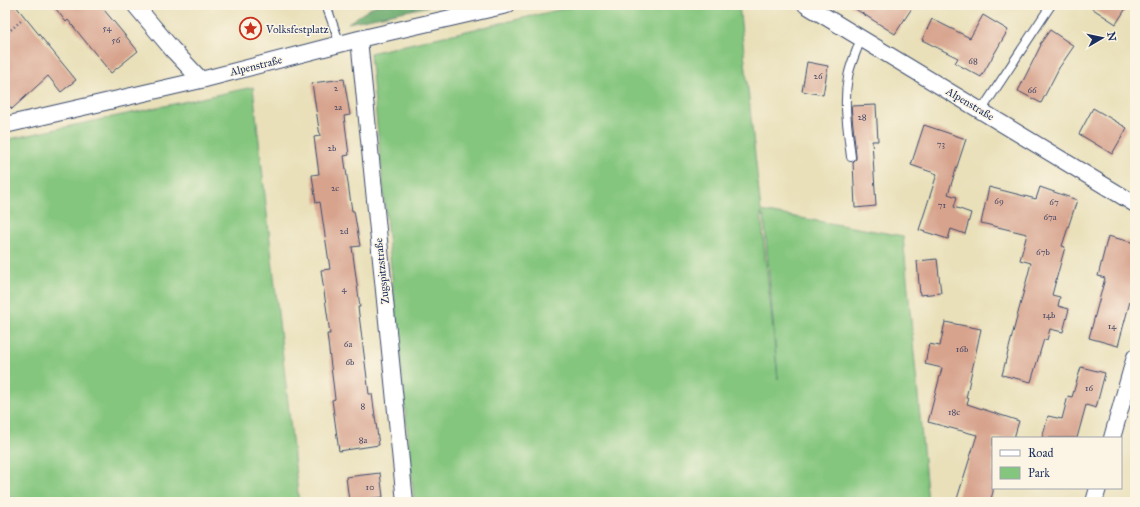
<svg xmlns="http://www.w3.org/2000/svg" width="1140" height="507" font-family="'IM FELL Great Primer',serif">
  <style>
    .green { fill: #84c67e; stroke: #507a6e; fill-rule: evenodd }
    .forest { fill: #6bab6d; stroke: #436d66 }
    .building { fill: #d7a38d }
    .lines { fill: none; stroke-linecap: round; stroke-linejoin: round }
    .lane-casing { stroke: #3a4a6c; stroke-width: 10 }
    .street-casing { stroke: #3a4a6c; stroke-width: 18 }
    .path { stroke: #3a4a6c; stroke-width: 2.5; stroke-dasharray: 1 3; stroke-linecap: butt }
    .lane { stroke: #fff; stroke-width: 8 }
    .street { stroke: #fff; stroke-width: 16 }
    .labels { text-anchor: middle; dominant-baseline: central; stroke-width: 3; stroke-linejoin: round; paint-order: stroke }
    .number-label { font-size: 9px; fill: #4a4c6a }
    .poi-label { font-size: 11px; fill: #1b2f5e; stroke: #fcf5e5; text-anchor: start }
    .street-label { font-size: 11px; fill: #1b2f5e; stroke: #fcf5e5 }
  </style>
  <rect width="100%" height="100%" fill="#fcf5e5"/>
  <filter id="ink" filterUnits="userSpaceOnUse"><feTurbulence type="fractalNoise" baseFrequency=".025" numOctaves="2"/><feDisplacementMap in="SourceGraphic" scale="8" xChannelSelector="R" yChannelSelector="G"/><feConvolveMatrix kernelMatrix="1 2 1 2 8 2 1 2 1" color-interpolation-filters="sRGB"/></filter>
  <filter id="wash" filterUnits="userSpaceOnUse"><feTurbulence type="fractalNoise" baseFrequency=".012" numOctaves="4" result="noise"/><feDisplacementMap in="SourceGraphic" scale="16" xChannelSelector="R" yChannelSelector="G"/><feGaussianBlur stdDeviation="0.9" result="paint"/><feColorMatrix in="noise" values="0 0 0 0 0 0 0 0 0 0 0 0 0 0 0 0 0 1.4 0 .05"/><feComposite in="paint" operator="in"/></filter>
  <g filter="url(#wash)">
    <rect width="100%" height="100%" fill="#e9e0ba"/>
    <path class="green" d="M580 5H739L761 211 903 236 928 502H414L370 53ZM761 213 764 217 778 379Z
      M253 87 299 502H28L5 496V140Z"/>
    <path class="forest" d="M376 5H435L348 23Z"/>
    <g id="blocks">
      <path class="building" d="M5 5H15L76 80 61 92 48 76 12 109 5 101Z
        M53 5H100L138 51 111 73 68 20 66 22Z
        M849 5H914L895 34Z
        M1087 5H1128L1116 24Z
        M983 15 1008 30 981 77 955 63 958 58 922 40 932 19 970 38Z
        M1050 30 1074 46 1059 68 1041 103 1018 91 1041 45 1040 44Z
        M807 62 828 66 823 95 802 91Z
        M344 79 350 115 344 116 349 155 344 156 352 211H354L360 246 352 247 360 307H358L369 394H372L379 445 339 451 332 400 335 399 327 334H330L321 270 330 269 320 202 316 203 312 175 319 174 314 137 320 136 312 83Z
        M876 105 878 141H872L876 206 855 208 853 162 856 159V156L851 106Z
        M1093 108 1127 128 1112 154 1079 134Z
        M924 125 966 139 948 194 957 197 954 207 971 213 965 234 951 229 948 239 919 230 937 174 911 165Z
        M989 187 1036 199 1040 187 1077 200 1062 246 1065 247 1052 295 1060 297 1058 306 1069 309 1063 332 1050 329 1047 340 1044 339 1031 382 1002 375 1031 263 1020 260 1027 234 981 223Z
        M1108 236 1135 243V283L1118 346 1089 338 1105 278 1098 276Z
        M937 259 941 293 920 295 917 261Z
        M945 322 981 329 966 398 969 399 967 404 1019 421 1014 438H993V492L990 502H956L977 435 928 422 942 368 925 364 929 344 940 346Z
        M1081 367 1105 373 1096 408 1086 405 1077 438H1042L1048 416 1062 419 1068 396 1072 397Z
        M380 473 383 497 349 501 346 477Z"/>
    </g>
  </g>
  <g filter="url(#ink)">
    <use href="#blocks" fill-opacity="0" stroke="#3a4a6c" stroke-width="1"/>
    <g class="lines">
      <defs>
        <path id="lane" d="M326 5 340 44
          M981 111 1051 5
          M851 157C848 131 843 103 848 77 850 64 857 51 861 38"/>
        <path id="street" d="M135 5 172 49 201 80
          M806 5 1135 204
          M359 39 405 502
          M5 125 201 80 359 39 507 5
          M1112 438 1135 357
          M1094 502 1098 488"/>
      </defs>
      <use href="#lane" class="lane-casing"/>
      <use href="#street" class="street-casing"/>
      <path class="path" d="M5 35 22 20"/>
      <use href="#lane" class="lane"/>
      <use href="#street" class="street"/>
    </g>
  </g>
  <defs>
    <symbol id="sight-ring" viewBox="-11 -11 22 22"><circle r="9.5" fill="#fcf5e5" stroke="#c8321e" stroke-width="1.5"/><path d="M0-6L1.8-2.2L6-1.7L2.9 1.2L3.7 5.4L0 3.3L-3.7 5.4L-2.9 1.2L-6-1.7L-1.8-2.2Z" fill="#c8321e"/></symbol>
  </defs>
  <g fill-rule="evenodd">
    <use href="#sight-ring" x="238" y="16" width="25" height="25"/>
  </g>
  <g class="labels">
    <g class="number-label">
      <text x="107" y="27">54</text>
      <text x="116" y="39">56</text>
      <text x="973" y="60">68</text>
      <text x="818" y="75">26</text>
      <text x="336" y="87">2</text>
      <text x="1032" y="89">66</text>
      <text x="338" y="106">2a</text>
      <text x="862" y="116">28</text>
      <text x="941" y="143">73</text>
      <text x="332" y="147">2b</text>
      <text x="335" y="187">2c</text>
      <text x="999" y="200">69</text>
      <text x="1054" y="201">67</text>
      <text x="942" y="204">71</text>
      <text x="1050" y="216">67a</text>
      <text x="344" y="230">2d</text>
      <text x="1043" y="251">67b</text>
      <text x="344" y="288">4</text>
      <text x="1049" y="314">14b</text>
      <text x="1112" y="325">14</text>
      <text x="348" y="343">6a</text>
      <text x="962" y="348">16b</text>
      <text x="350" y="361">6b</text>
      <text x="1089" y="387">16</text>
      <text x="363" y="405">8</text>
      <text x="954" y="411">18c</text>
      <text x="363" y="439">8a</text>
      <text x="370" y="486">10</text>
    </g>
    <g class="poi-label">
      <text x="266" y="29">Volksfestplatz</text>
    </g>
    <g class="street-label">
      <text transform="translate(256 66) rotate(-14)">Alpenstraße</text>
      <text transform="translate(970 104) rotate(31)">Alpenstraße</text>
      <text transform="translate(382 271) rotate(-96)">Zugspitzstraße</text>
    </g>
  </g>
  <rect width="1140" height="507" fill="none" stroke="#fcf5e5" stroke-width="20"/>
  <rect x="992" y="437" width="130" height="52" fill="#fcf5e5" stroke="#a2a6af"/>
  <rect x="1000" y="450" width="20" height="6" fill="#ffffff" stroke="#a2a6af"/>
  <text x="1028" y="457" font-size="12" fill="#1b2f5e">Road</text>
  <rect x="1000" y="467" width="20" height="12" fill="#84c67e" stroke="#a2a6af"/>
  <text x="1028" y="477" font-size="12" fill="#1b2f5e">Park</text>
  <g transform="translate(1102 38) rotate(81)" stroke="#fcf5e5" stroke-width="3" paint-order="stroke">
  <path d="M0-3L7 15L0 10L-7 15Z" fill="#1b2f5e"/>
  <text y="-6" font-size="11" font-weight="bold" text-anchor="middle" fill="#1b2f5e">N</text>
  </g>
</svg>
